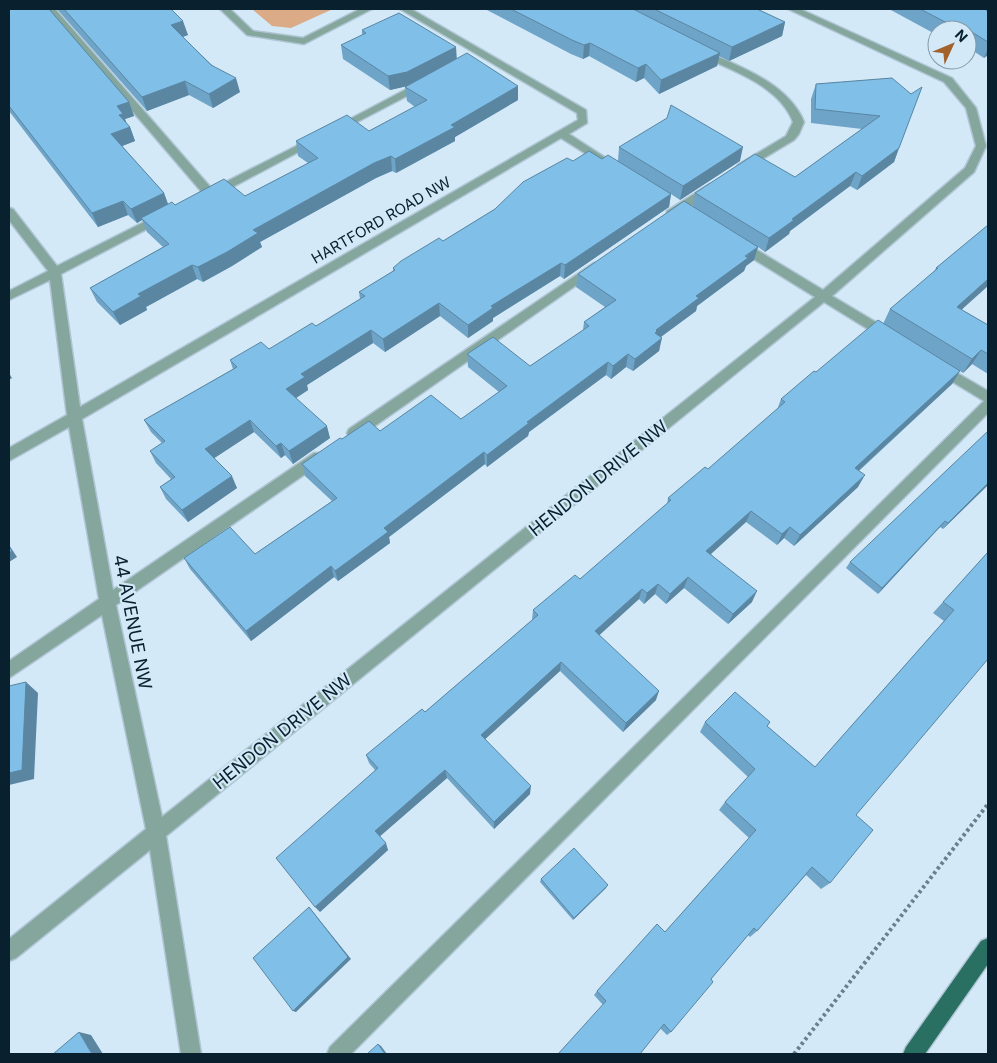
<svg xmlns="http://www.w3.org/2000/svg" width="997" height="1063" font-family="Inter,sans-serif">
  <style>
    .green { fill: #dbab87 }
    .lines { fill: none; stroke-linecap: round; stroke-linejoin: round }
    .minor-casing { stroke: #afc5d4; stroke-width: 3 }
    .major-casing { stroke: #afc5d4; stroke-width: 3 }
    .path { stroke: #697f8e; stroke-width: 4; stroke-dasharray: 3 3; stroke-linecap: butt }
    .minor { fill: #84a69d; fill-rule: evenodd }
    .major { fill: #2a7062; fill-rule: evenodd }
    .wall { fill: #6ea4c8 }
    .shaded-wall { fill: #5a86a2 }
    .building { fill: #80bfe8; stroke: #5a86a2 }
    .labels { text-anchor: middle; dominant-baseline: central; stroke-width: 4.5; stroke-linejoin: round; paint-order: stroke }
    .far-street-label { font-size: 15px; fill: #09202e; stroke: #d3e9f8 }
    .street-label { font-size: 18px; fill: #09202e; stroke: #d3e9f8 }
  </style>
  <rect width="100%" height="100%" fill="#d3e9f8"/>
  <path class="green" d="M252 9H333L291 28 272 26Z"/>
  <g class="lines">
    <defs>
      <path id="minor" d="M45 9H55L212 189 310 139 314 138 319 141 214 197H206Z
        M220 9H230L253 31 303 38 360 9H372L304 44 247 35Z
        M400 9H411L586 110 587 123 569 134 612 162 606 165 602 164 561 138 82 419 113 590 314 453H324L326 457 324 461 116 605 162 817 815 297 734 247V241H742L823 290 965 168 976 146 966 108 944 82 788 9H800L952 78 976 108 986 146 974 172 832 296 894 333 895 336 894 339H884L824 302 166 836 201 1054H181L150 850 16 958 9 961V939L146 829 102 615 9 678V661L99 599 69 427 9 461V448L67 415 50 280 9 300V291L48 271 9 220V208L13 209 57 266 158 215 162 214 168 218 61 274 80 407 578 120 577 113Z
        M696 50H702C739 66 788 83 804 122L799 134 794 140 746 169H738V165L786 136 793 122C779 85 729 69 696 54Z
        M422 81 426 82V86L340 131H332L331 129Z
        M710 184 716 188 714 191 675 217H667V211Z
        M594 263 598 264 600 267 598 270 359 437H349L347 433 349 429Z
        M938 362 988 391V413L351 1054H327L330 1047 984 401 933 370 931 367Z"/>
      <path id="major" d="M988 938V964L925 1054H903L906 1047 981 941Z"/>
    </defs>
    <use href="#minor" class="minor-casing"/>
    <use href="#major" class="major-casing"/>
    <path class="path" d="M794 1054 988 804"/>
    <use href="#minor" class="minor"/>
    <use href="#major" class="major"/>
  </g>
  <path class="wall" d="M9 9 129 102 134 116 125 119 126 123 130 127 135 141 122 146 164 193 168 204 175 205 245 196 308 163 298 156 296 141 369 131 415 107 407 101 405 87 406 86 390 90 343 59 341 45 362 35V30L456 47V59L518 86V100L455 137V141L396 173 392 171 376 178 260 242 262 247 232 266 203 282 197 279 146 307 147 310 120 325 97 302 90 288 163 247 147 232 142 220 137 223 128 215 98 227 9 111Z
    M57 9H171L188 35 183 37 240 92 213 108 189 95 147 111Z
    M485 9H757L785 22 782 36 729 61 719 56 717 66 659 94 644 78 636 82 589 56 583 59 571 54Z
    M889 9H984L988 11V55L984 58 967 47V30H937V35Z
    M892 78 899 148 894 162 857 190 850 186 790 231 789 234 765 252 758 247 754 260 746 266 744 271 697 306 696 311 661 337 659 351 633 371 626 367 611 379 606 375 529 432 528 436 487 467 485 464 389 537 390 543 338 581 334 577 251 641 190 569 184 558 255 554 332 501 305 476 302 464 342 439 380 431 461 419 499 392 468 367 467 354 530 366 583 330 584 322 605 307 576 287 578 274 693 206 695 193 795 177 862 129 811 123V99L816 84Z
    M619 147 740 161 680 200 671 194 669 207 564 279 560 276 493 318V321L468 338 440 316 385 352 373 343 307 385 308 390 296 398 330 438 293 464 285 455 281 458 254 432 214 458 237 488 188 522 166 499 160 487 171 479 156 463 150 451 162 443 151 432 144 420 233 369 230 360 269 349 316 326 360 299 359 292 393 271V268L443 241 573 161 602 159 618 161Z
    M988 225 962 310 988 325V374L972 364 963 373 960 371 952 384 859 471 858 487 794 546 784 538 777 545 746 522 711 554 752 602 728 624 684 588 666 604 655 594 644 604 639 599 599 635 656 700 623 732 560 671 485 739 530 794 494 829 447 778 380 836 388 850 320 912 375 770 369 763 366 755 425 712 532 620 533 610 580 579 667 504 668 498 708 469 777 410 781 399 883 324 890 309 934 272 936 268Z
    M988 485 943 529 940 527 878 594 846 568 850 562Z
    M988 552 856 815 830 883 821 889 806 875 757 931 750 937 748 935 711 979 671 1032 667 1035 661 1029 603 1005 594 995 597 991 665 932 749 838 719 810 725 802 748 777 700 732 705 722H770L767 726 815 767 944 621 933 613Z
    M541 879 606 888 573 920 540 882Z"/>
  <path class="shaded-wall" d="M183 21 188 35 175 39 171 25Z
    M785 22 782 36 729 61 732 47Z
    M962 26 960 30H957V28Z
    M590 43 589 56 583 59 584 45Z
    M456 47 457 61 408 86 390 90 388 76Z
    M988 48V55L984 58Z
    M720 53 717 66 659 94 661 80Z
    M646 64 644 78 636 82 638 68Z
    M236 78 240 92 213 108 209 94Z
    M185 81 189 95 147 111 142 97Z
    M518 86V100L455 137V141L396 173 395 159 451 125Z
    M129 102 134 116 125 119 128 127H130L135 141 117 148 111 134 117 106Z
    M743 147 740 161 680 200 683 186Z
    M899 148 894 162 857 190 862 176Z
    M391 156 392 171 376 178 260 242 262 247 232 266 203 282 198 267 253 230 374 163Z
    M856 172 850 186 790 231 789 234 765 252 769 238 792 219Z
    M164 193 169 207 141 218 142 220 137 223 131 209Z
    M671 194 669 207 564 279 565 265Z
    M123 201 128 215 98 227 92 213Z
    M758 247 754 260 746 266 744 271 697 306 696 311 655 341 662 338 659 351 633 371 635 359 656 330 696 296Z
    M561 263 560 276 493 318V321L468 338V325L491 306Z
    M192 265 197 279 146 307 147 310 120 325 113 312 138 294Z
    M988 279V286L949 321 957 307Z
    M439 303 440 316 385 352 383 339Z
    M371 330 373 343 307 385 308 390 290 402 286 389 301 374Z
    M981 350 972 364 963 373 972 359Z
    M628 354 626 367 611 379 613 366Z
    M608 362 606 375 529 432 528 436 487 467V455L527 422Z
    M960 371 952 384 848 480 855 468Z
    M9 373 12 378 9 380Z
    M250 420 254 432 210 461 205 449Z
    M327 426 330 438 293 464 289 451Z
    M281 443 285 455 281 458 276 446Z
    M484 452 485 464 389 537 390 543 338 581 335 571 384 528Z
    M865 475 858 487 794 546 800 535Z
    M232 476 237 488 188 522 182 510Z
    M988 483V485L943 529 948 523Z
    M751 511 746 522 702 562 706 551Z
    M945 521 940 527 878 594 882 588Z
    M790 527 784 538 777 545 782 534Z
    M9 545 17 557 9 562Z
    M331 566 334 577 251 641 246 631Z
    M688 577 684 588 666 604 670 594Z
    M658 584 655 594 644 604 647 593Z
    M642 589 639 599 593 641 595 631Z
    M757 591 752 602 728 624 733 614Z
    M561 662 560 671 481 743V735Z
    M26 682 38 693 34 779 9 785V773Z
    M659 691 656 700 623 732 626 723Z
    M445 770 447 778 378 838 375 831Z
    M531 786 530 794 494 829V822Z
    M386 843 388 850 320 912 315 907Z
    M608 885 606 888 573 920 574 918Z
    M309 907 351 959 296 1012 293 1011Z
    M79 1032 91 1035 103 1054H92Z
    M378 1044 381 1046 387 1054H385Z"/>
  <path class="building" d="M9 9H49L129 102 117 106 123 114 119 115 130 127 111 134 164 193 131 209 123 201 92 213 9 106Z
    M64 9H171L183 21 171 25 211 65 236 78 209 94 185 81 142 97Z
    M511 9H633L720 53 661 80 646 64 638 68 590 43 584 45 572 40Z
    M654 9H757L785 22 732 47Z
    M920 9H984L988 11V42L962 26 957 28Z
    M399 13 456 47 407 72 388 76 341 45 366 33 362 30Z
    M467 53 518 86 451 125 455 127 395 159 391 156 374 163 253 230 258 233 227 252 198 267 192 265 138 294 141 296 113 312 90 288 169 244 141 218 172 202 175 205 224 179 245 196 318 158 296 141 347 115 369 131 427 100 405 87Z
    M892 78 911 94 922 87 899 148 862 176 856 172 792 219 794 220 769 238 695 193 755 154 795 177 880 116 815 109 816 84Z
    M671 105 743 147 683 186 619 147 667 118Z
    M589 151 602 159 608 155 671 194 565 265 561 263 491 306 493 308 468 325 439 303 383 339 371 330 301 374 305 377 286 389 327 426 289 451 281 443 276 446 250 420 205 449 232 476 182 510 160 487 175 477 150 451 165 441 144 420 237 367 230 360 261 342 269 349 312 323 316 326 365 296 359 292 395 270 393 268 401 261 439 238 443 241 495 209 523 182 567 158 573 161Z
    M684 201 758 247 745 256 748 258 696 296 699 298 656 330 657 331 655 333 662 338 635 359 628 354 613 366 608 362 527 422 529 423 487 455 484 452 384 528 388 532 335 571 331 566 246 631 184 558 230 527 255 554 337 498 302 464 340 438 342 439 369 421 380 431 431 395 461 419 507 386 467 354 493 337 530 366 589 326 584 322 616 300 578 274Z
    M988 225V279L957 307 988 325V354L981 350 972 359 890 309 938 268H936Z
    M878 320 960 371 855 468 865 475 800 535 790 527 782 534 751 511 706 551 757 591 733 614 688 577 670 594 658 584 647 593 642 589 595 631 659 691 626 723 561 662 481 735 531 786 494 822 445 770 375 831 386 843 315 907 276 858 378 768 366 755 422 709 425 712 538 615 533 610 575 575 580 579 671 500 668 498 705 467 708 469 785 402 781 399 814 371 816 372Z
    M988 431V483L948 523 945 521 882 588 850 562Z
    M9 546 12 551 9 553Z
    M988 552V659L856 815 873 830 830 883 812 867 757 931 754 928 711 979 713 982 671 1032 664 1024 640 1054H558L606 1001 597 991 657 924 665 932 756 830 725 802 755 769 705 722 735 692 770 722 767 726 815 767 954 610 943 602Z
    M26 682 22 770 9 773V686Z
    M574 848 608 885 574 918 541 879Z
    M309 907 348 957 293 1011 253 958Z
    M79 1032 92 1054H53Z
    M378 1044 385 1054H367Z"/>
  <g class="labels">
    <g class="far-street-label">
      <text transform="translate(381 220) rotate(-30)">HARTFORD ROAD NW</text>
    </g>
    <g class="street-label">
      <text transform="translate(598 478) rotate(-39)">HENDON DRIVE NW</text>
      <text transform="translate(133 622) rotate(79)">44 AVENUE NW</text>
      <text transform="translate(282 731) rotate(-39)">HENDON DRIVE NW</text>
    </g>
  </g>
  <rect width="997" height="1063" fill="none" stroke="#09202e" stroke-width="20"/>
  <g transform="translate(952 45) rotate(46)"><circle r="24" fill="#d3e9f8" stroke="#8299a7"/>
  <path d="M0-4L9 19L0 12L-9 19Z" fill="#a3622c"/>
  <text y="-8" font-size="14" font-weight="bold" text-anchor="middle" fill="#09202e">N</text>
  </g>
</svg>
